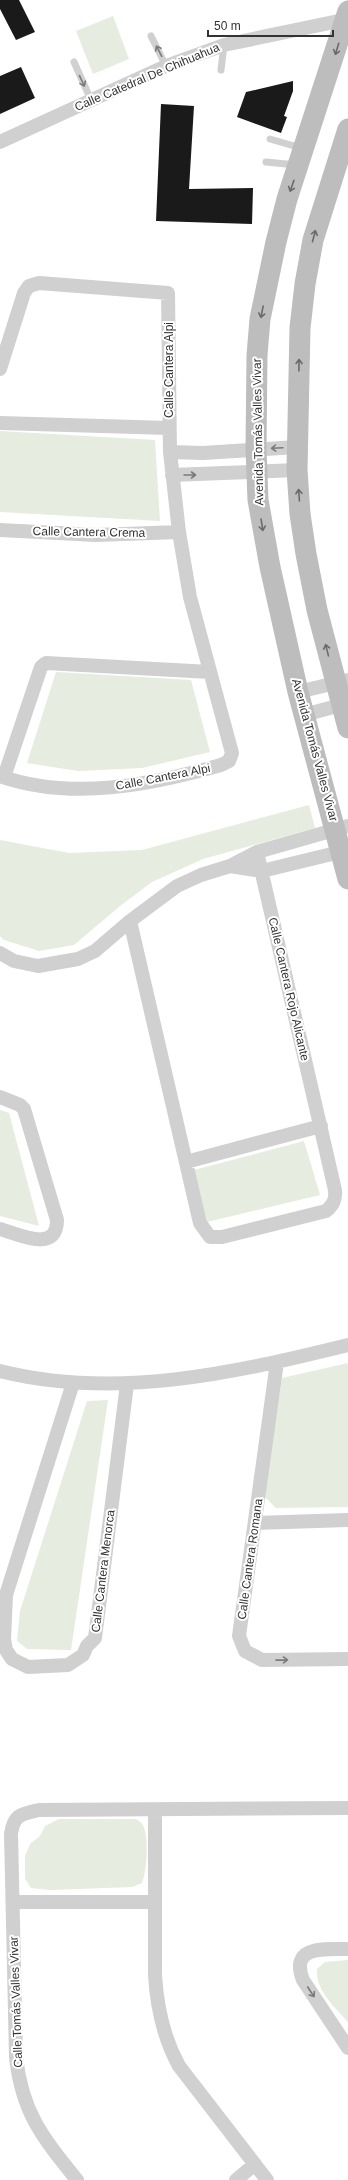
<svg xmlns="http://www.w3.org/2000/svg" width="348" height="2180" font-family="Helvetica,sans-serif">
  <style>
    .green { fill: #e6ecdf }
    .building { fill: #1a1a1a }
    .lines { fill: none; stroke-linecap: round; stroke-linejoin: round }
    .service { stroke: #d0d0d0; stroke-width: 7 }
    .minor { stroke: #d0d0d0; stroke-width: 14 }
    .secondary { stroke: #bdbdbd; stroke-width: 21 }
    .oneway { stroke: #6a6a6a }
    .oneway2 { stroke: #7a7a7a }
    .labels { text-anchor: middle; dominant-baseline: central; stroke-width: 4; stroke-linejoin: round; paint-order: stroke }
    .street-label { font-size: 12px; fill: #333; stroke: #fff }
  </style>
  <rect width="100%" height="100%" fill="#fff"/>
  <path class="green" d="M113 16 129 59 93 74 76 31Z
    M0 431 155 440 160 521 0 512Z
    M56 672 191 680 210 752 142 768 78 771 27 763Z
    M309 805 315 828 203 859 152 882 120 906 74 945 39 951 4 940 0 936V840L69 853 142 850Z
    M0 1110 9 1113 39 1226 0 1216Z
    M304 1141 320 1195 207 1222 194 1170Z
    M348 1363V1507L276 1508 264 1496 282 1378Z
    M108 1400 71 1650 27 1649 17 1641 20 1611 87 1401Z
    M59 1819H136C139 1821 142 1823 143 1825 149 1838 147 1871 142 1883L132 1887 50 1890 31 1888 25 1879V1856L30 1844 40 1836 45 1826Z
    M348 1960V2022C335 2007 315 1990 317 1969L325 1962Z"/>
  <path class="building" d="M0 0H19L35 32 16 40 0 9Z
    M21 67 35 98 0 114V76Z
    M293 81V91L284 116 287 117 281 133 237 117 246 92Z
    M161 104 194 106 189 189 253 188 252 224 156 221Z"/>
  <g class="lines">
    <path class="service" d="M151 36 166 66
      M74 62 91 100
      M221 70 224 45
      M270 139 301 148
      M266 162 296 165"/>
    <path class="minor" d="M0 142 166 66 224 45 348 19
      M0 369 24 293 29 286 39 283 168 293 170 452 179 532 190 597 232 753 229 761 221 765C150 785 72 801 0 776
      M0 423 169 428
      M170 452 203 453 297 447
      M172 475 297 470
      M0 530 96 535 179 532
      M298 692 348 680
      M304 715 348 703
      M4 777 41 667 46 663 210 672
      M230 866 262 871 348 850
      M130 921 200 1223 210 1237H222L326 1211C333 1205 336 1200 335 1190L257 852
      M0 953 14 961 38 966 78 959 95 951 130 921 177 886 201 875 230 866 257 852 348 826
      M0 1097 20 1105 24 1109 57 1220C57 1254 19 1234 0 1229
      M186 1162 321 1126
      M277 1362 239 1636 245 1651 262 1660 348 1659
      M0 1371C116 1400 234 1373 348 1345
      M73 1383 6 1595 4 1639 6 1650 12 1659 28 1667 68 1665 83 1655 87 1646 95 1638 127 1384
      M255 1523 348 1520
      M155 1810V1975C157 2008 163 2037 179 2066L267 2180
      M13 1902H155
      M348 1949C326 1949 289 1945 303 1980L348 2048
      M77 2180C43 2138 22 2113 16 2057L11 1834C14 1814 21 1814 39 1810L348 1808
      M236 2180 255 2164"/>
    <path class="secondary" d="M348 11 287 199 276 242 260 319 257 355 256 449 258 500 270 567 298 692 348 879
      M348 129 313 240 305 284 300 328 297 470 300 514 306 554 317 610 348 728"/>
  </g>
  <defs><path id="oneway-shaft" d="M-6 0H5M1.5-3L5.5 0L1.5 3" fill="none" stroke-width="1.6" stroke-linecap="round" stroke-linejoin="round"/></defs>
  <g class="oneway">
    <use href="#oneway-shaft" transform="translate(337 49) rotate(107)"/>
    <use href="#oneway-shaft" transform="translate(292 186) rotate(109)"/>
    <use href="#oneway-shaft" transform="translate(314 236) rotate(-75)"/>
    <use href="#oneway-shaft" transform="translate(262 312) rotate(101)"/>
    <use href="#oneway-shaft" transform="translate(299 365) rotate(-89)"/>
    <use href="#oneway-shaft" transform="translate(299 495) rotate(-94)"/>
    <use href="#oneway-shaft" transform="translate(262 525) rotate(81)"/>
    <use href="#oneway-shaft" transform="translate(327 650) rotate(-104)"/>
  </g>
  <g class="oneway2">
    <use href="#oneway-shaft" transform="translate(159 51) rotate(-117)"/>
    <use href="#oneway-shaft" transform="translate(82 81) rotate(65)"/>
    <use href="#oneway-shaft" transform="translate(277 448) rotate(177)"/>
    <use href="#oneway-shaft" transform="translate(190 475)"/>
    <use href="#oneway-shaft" transform="translate(282 1660) rotate(-1)"/>
    <use href="#oneway-shaft" transform="translate(311 1992) rotate(57)"/>
  </g>
  <g class="labels">
    <g class="street-label">
      <text transform="translate(147 77) rotate(-23)">Calle Catedral De Chihuahua</text>
      <text transform="translate(169 370) rotate(-90)">Calle Cantera Alpi</text>
      <text transform="translate(258 432) rotate(-91)">Avenida Tomás Valles Vivar</text>
      <text transform="translate(89 532) rotate(1)">Calle Cantera Crema</text>
      <text transform="translate(315 750) rotate(75)">Avenida Tomás Valles Vivar</text>
      <text transform="translate(163 777) rotate(-11)">Calle Cantera Alpi</text>
      <text transform="translate(289 989) rotate(77)">Calle Cantera Rojo Alicante</text>
      <text transform="translate(250 1559) rotate(-82)">Calle Cantera Romana</text>
      <text transform="translate(103 1571) rotate(-83)">Calle Cantera Menorca</text>
      <text transform="translate(16 2002) rotate(-92)">Calle Tomás Valles Vivar</text>
    </g>
  </g>
  <path d="M208 30v6h125v-6" fill="none" stroke="#333333" stroke-width="2"/>
  <text x="214" y="30" font-size="12" fill="#333333" stroke="#ffffff" stroke-width="3" paint-order="stroke">50 m</text>
</svg>
